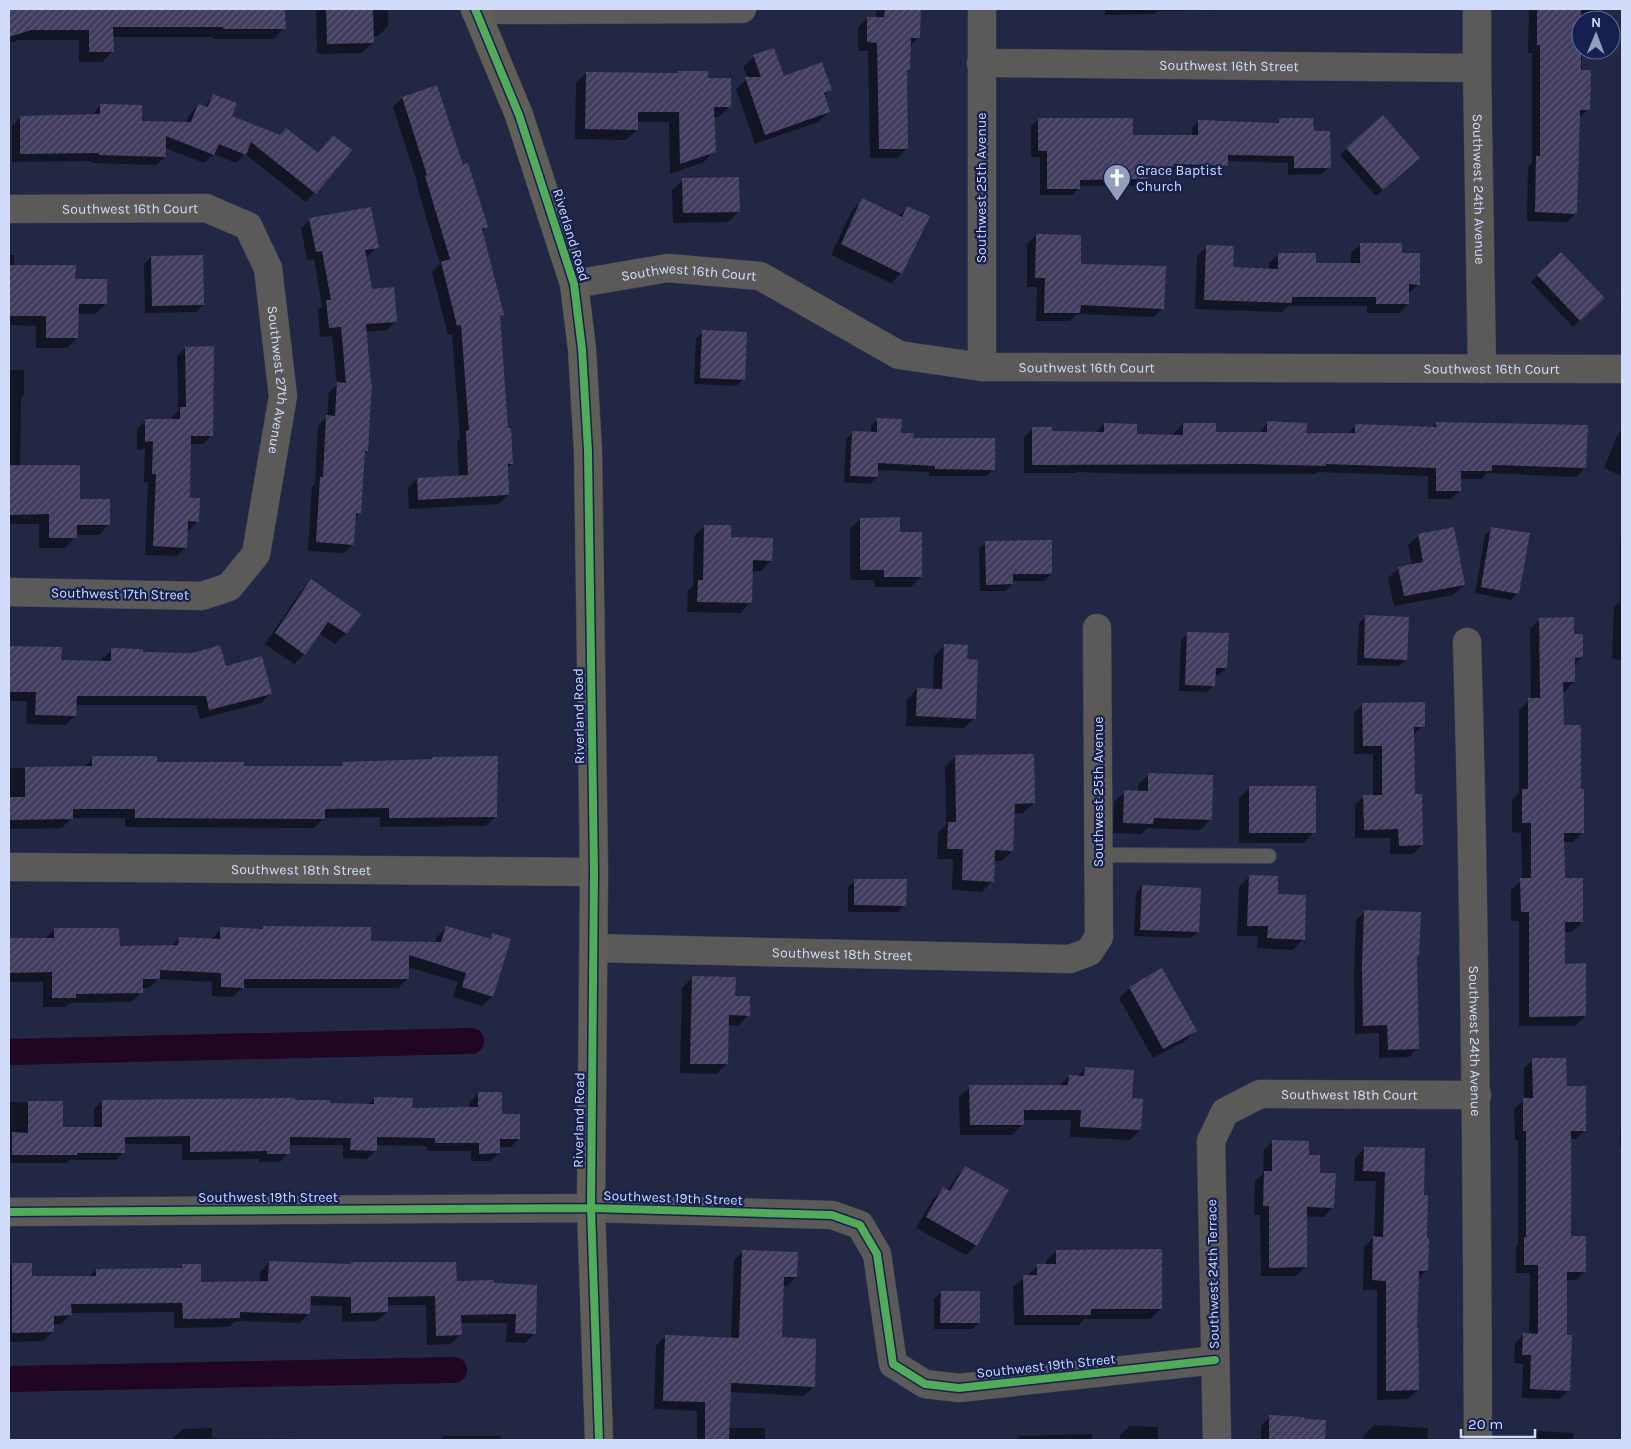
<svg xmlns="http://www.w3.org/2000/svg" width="1631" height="1449" font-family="Karla,sans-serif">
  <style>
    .water { fill: #200622 }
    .shadow { fill: #0007 }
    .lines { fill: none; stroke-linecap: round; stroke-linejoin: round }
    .canal { stroke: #200622; stroke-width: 26 }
    .building { fill: url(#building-hatch) }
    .lane-casing { stroke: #3d435a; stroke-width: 16 }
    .street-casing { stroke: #3d435a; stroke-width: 29 }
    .secondary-casing { stroke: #3d435a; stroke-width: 29 }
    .lane { stroke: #5c5a59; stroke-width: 14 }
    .street { stroke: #5c5a59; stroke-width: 28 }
    .secondary { stroke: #615e58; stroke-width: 28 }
    .cycleway-casing { stroke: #152050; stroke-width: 11 }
    .cycleway { stroke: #51ab58; stroke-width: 8 }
    .labels { text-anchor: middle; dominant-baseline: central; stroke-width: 4.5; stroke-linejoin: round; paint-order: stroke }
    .street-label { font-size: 14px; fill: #d1dcfb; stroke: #152050 }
    .poi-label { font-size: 14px; fill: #d1dcfb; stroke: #152050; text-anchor: start }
  </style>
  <defs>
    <pattern id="building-hatch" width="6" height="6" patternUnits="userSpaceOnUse" patternTransform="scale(1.25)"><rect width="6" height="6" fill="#423d5f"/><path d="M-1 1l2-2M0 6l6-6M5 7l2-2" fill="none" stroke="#5c5877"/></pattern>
  </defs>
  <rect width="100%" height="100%" fill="#222843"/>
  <path class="water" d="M1621 38H1622V186L1621 185Z"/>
  <path class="shadow" d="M9 9H284V28L274 39H213V37H112V52L102 62H79V40H19L9 43Z
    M316 9H388V26L378 36H373V43L362 53 317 54Z
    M876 9H919V37L909 47V69L906 73 907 148 898 158H870L868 51H858V27L867 18H876Z
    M1036 9H1089L1036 10Z
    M1105 9H1244L1242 10 1157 11 1154 14 1105 15Z
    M1529 9H1598L1590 16H1583V20H1581L1582 71 1589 109 1578 118 1576 213 1567 222 1527 221 1528 167 1532 163V53H1528Z
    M754 56 783 77 831 89 823 97 829 112 818 122 755 144 736 89 748 78 743 67Z
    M678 72 707 80 730 106 719 117H713L714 151 704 162 670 174 669 122H637V130L626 140 575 139 576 83 586 73 677 74Z
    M437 87 462 166 486 227 482 232 503 314 499 318 507 430 512 464 507 469 508 495 499 504 409 509 408 488 417 479 459 477 457 441 460 438 452 334 448 335 432 272 440 264 417 186 418 185 393 107 402 98Z
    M213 96 230 117 317 154 350 150 306 202 245 154 236 163 214 154 204 163 165 148V157L156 165 91 163V161L12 162V126L21 117 92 115 101 105 140 122 186 123 190 114 198 105 204 107Z
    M1038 120 1132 137 1192 136V128L1199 121 1276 124 1280 120 1329 167 1322 174 1288 175V163L1226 161V165L1220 172 1168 171 1166 173H1147V179L1140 186H1079V189L1072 195H1040V157H1031V126Z
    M1347 148 1412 164 1376 196 1340 155Z
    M683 180 738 212 728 222 673 223 672 190Z
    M863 200 898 216 908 207 901 273 891 283 831 255 852 210Z
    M310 220 377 247 368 256 365 257 371 291 396 321 387 330 365 332 367 451 363 455 360 513 354 519 353 544 344 553 308 551 312 487 315 484 318 426 327 417 329 392 337 385 332 336 320 337 318 310 322 306 314 259 307 260 301 228Z
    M1036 235 1080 265 1163 308 1154 317 1078 314 1070 321H1036L1037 287H1027V244Z
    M1361 244 1401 254 1419 284 1408 294V304L1399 313H1367V306H1288L1282 312 1195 309 1197 256 1206 247 1232 268 1269 270V263L1279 254 1315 265H1351V253Z
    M1561 253 1603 298 1573 327 1531 282Z
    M9 255H14V266L74 280 106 304 95 314H77V338L67 348H36V326L9 325Z
    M151 257 203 305 196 312 145 313 144 264Z
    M1622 272V313H1620Z
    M703 332 743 379 736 386 694 384 696 338Z
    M185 348 212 435 204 444H189V499L198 521 189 530H187L186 547 177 556 145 555 148 482H144L145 449 137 450V429L146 420H172V417L178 411 177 356Z
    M9 370H24V395L21 398 20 466 109 524 99 535H76L75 537 65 548H39V524H9V549Z
    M878 419 900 434 912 440 993 469 987 476H929V472L877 470V477L870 484 844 482 846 439 853 432 871 433V426Z
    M1267 423 1305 434H1347L1356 425 1432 428 1436 423 1585 468 1576 477 1487 473 1482 479H1460V491L1451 499H1428V476L1318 472 1316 474H1137L1077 472 1075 473H1024V437L1033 428 1051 433H1095L1104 424 1136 435 1174 436V433L1183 424 1215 433H1259Z
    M1622 430V476L1604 468 1618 434Z
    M860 519 921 577 911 587H874V580H850V529Z
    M705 526 771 560 761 571H751L750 603 740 613 687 612 688 591 693 586 694 536Z
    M1492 528 1518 593 1511 600 1475 593 1485 535Z
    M1622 534V660L1612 659 1614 607 1620 601V537Z
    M1419 535 1464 585 1453 595 1394 606 1388 578 1399 568 1412 565 1408 545Z
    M986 542 1051 574 1044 581H1012V584L1005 591H980L979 549Z
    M311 581 359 614 346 633 335 644 319 633 304 654 294 664 265 644 301 591Z
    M1366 617 1406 660 1399 666 1357 665 1359 623Z
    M1540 619 1573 635 1582 657 1574 665V682L1564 692H1562V726L1580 790 1583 832 1573 842H1563V880L1582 922 1572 932H1564V965L1585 1016 1575 1026H1519V921H1511V890L1522 880 1521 833 1512 832V800L1519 793V710L1529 700H1531L1530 629Z
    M1188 633 1226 668 1219 675H1214V685L1207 692 1179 691 1181 640Z
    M945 645 975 718 964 728 906 726 907 700 917 689 933 690 934 656Z
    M9 648H61L60 661 102 662V659L112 650 225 667 271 693 261 703 200 719 196 705H75V716L65 725 26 724 27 701H9Z
    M1363 704 1423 726 1413 735 1414 796 1422 845 1413 854H1390V838H1355V805L1364 796H1373V754H1354V713Z
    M956 756 1034 803 1023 813 1014 814 1012 851 1002 861H993L992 881 982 892 952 890 953 859H937L938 833 946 825 945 767Z
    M93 758 156 764 243 768 339 767 343 763 430 760 432 758 496 816 486 826 380 827V817L324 818 314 828 125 827V818H71L62 828 9 829V768H83Z
    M1148 775 1211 819 1200 830 1147 828 1142 834 1113 833 1114 802 1125 792H1138V785Z
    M1250 787 1314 832 1304 843H1239V798Z
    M1622 854V887H1621L1622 855Z
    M1250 876 1277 895 1303 939 1293 950 1257 948 1258 936H1237L1239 887Z
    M855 881 905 905 898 912H848V887Z
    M1142 886 1198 932 1191 938 1134 936 1136 893Z
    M1364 912 1418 956 1416 958 1418 1048 1409 1057 1379 1058V1033L1355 1034 1354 975 1356 920Z
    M447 927 488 940 493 935 510 940 492 997 482 1006 453 997 458 982 408 967V978L398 988H242L233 997 212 996V982L158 979 149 988H141V992L132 1002 70 1003 65 1007H43V982H9V940H44L55 929 118 947H171L179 938 211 940 221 929 261 930 263 928 369 943H435L437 937Z
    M693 977 748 1015 738 1026 727 1025V1064L716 1074 680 1073 682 988Z
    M1130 988 1195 1031 1185 1041 1153 1058 1119 998Z
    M1533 1059 1565 1087 1585 1130 1576 1139H1570L1569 1238 1585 1271 1576 1280H1565V1336L1569 1390 1560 1399 1522 1398 1523 1364 1514 1363 1515 1343 1524 1334 1529 1335 1530 1273H1516V1247L1518 1245V1140H1515L1514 1109 1524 1100V1068Z
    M1085 1068 1131 1100 1140 1130 1130 1140 1070 1137 1071 1120H1023V1124L1012 1135H960L959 1097 970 1087 1059 1086 1069 1076 1077 1077Z
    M478 1093 501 1116 519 1139 511 1147H499V1153L490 1161H471V1151H427V1146L376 1145V1150L367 1159 343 1158V1145H288V1153L280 1162H259V1159L182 1160V1144H124V1152L116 1160H70L67 1163H9V1102L62 1103V1128H94V1109L102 1101H294L367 1105 375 1098 411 1109H470V1102Z
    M1622 1127V1147H1620V1129Z
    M1273 1141 1307 1156 1319 1174 1333 1207 1324 1217 1305 1216 1306 1266 1296 1276H1261L1260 1215H1254L1255 1181 1263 1174 1264 1150Z
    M1364 1148 1422 1196 1426 1271 1417 1280 1416 1329 1418 1390 1408 1399 1377 1400V1290H1363L1364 1247 1374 1237 1376 1181H1354L1355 1158Z
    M965 1168 976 1245 966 1255 916 1228 933 1199 943 1189 947 1191 955 1178Z
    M743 1251 796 1277 787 1286H782L780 1339 813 1387 804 1396 730 1392 728 1428H765V1440H697V1411L654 1409 656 1346 665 1336 731 1339 734 1260Z
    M1056 1251 1161 1309 1150 1319H1084L1079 1325H1014L1013 1287 1038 1266H1046V1261Z
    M269 1262 350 1265 351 1264 455 1282 493 1284 534 1334 525 1343 506 1342 507 1323H460V1335L451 1344 427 1345 426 1305H387V1312L377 1321 342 1322V1306L309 1305V1313L300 1323 236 1321 229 1327 174 1328V1312L70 1313V1315L61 1324 52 1325V1332L43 1341 9 1342V1268L12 1264 31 1278H88L96 1270 179 1269 183 1265 200 1283 260 1282V1272Z
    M941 1292 979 1323 972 1329H934V1299Z
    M1270 1417 1325 1422 1324 1440H1261V1426Z
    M1374 1425 1428 1428 1427 1440H1363L1364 1435Z
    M1130 1426 1158 1427V1440H1120V1435Z
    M212 1428V1438L304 1439V1440H174V1437L183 1429Z
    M1538 1431 1574 1433 1573 1440H1531V1438Z
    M1092 1434V1440H1015L1019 1436Z
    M443 1436H501V1440H440Z"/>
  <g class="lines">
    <path class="canal" d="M9 1052 471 1041
      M9 1379 454 1370"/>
  </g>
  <path class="building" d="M9 9H285L286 29H223V27H113L114 52H89V30H31L9 37Z
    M326 9H373L374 43 327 44Z
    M885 9H921L920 38H911L910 70H907L908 149H879L877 43 867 42V17H884Z
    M1537 9H1581V70H1591L1590 110H1580L1577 214 1535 212 1536 156H1540V45H1537Z
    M774 48 784 76 822 62 832 90 824 93 830 112 765 135 745 77H761L753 55Z
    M678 71H708V78H731V107H714L716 152 680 164 679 112H638V130L585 129 586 72 678 73Z
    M437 85 463 165 468 163 488 227 482 229 504 315 500 316 508 428H511L513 464H508L509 495 418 500 417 478 468 475 466 431 469 430 461 325 457 326 441 262 450 259 425 176 427 175 402 97Z
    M213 94 237 103 232 116 280 135 286 128 318 153 333 135 352 150 316 194 251 142 246 155 219 144 214 155 166 136V157L99 155V153L20 154V116L100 114V104L142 105V121L191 122 198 104 208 107Z
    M1383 115 1420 158 1383 190 1346 148Z
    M1038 118H1133V135H1198V120L1279 123V118H1313L1314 131H1330L1331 168H1294V156L1228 155V166L1174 164V167H1148V179L1080 180V189H1047V151H1038Z
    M739 177 740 212 683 213 682 178Z
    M862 198 902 217 907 206 930 216 902 274 841 244Z
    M371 207 379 248 365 250 372 289 394 287 397 322 366 324 371 384H372L368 451H365L361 514 356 513 354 545 316 542 320 477H323L326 415 335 416 337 382 346 383 341 327 329 328 326 300H331L322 251 316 252 309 218Z
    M1036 234 1081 235V264L1166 266 1164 309 1081 305 1080 313H1044L1045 278H1035Z
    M1360 243H1402V253H1420V285L1409 284V304H1376V297H1292V303L1204 300 1206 245 1234 246 1233 267 1278 269V253H1316V263H1360Z
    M1561 252 1605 298 1580 321 1537 275Z
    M203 255 204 305 152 306 151 256Z
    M9 265H76L75 279H107V304H79L78 338H46V316H9Z
    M702 330 747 332 745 380 700 378Z
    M214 346 213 436H191L190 498H200L199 522 188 521 187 548 153 546 156 474H152L153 441 145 442V419H180V407H186L185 347Z
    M877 418 902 419 901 433H914L913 438H995V470L935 469V466L878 463V477L850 476 852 431 877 432Z
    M1267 421 1307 423 1306 433H1355V424L1436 427V422L1588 425 1586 468 1492 465V471H1461V491H1436V468L1326 464V466L1250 464 1032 465V427H1052V431L1104 432V423L1137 424V434L1183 435V423H1216V432H1267Z
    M9 465H80V499H110V525H77V538H49V514L9 515Z
    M900 517V532H922V577H884V570H860V518Z
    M704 525H731V537L773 538 772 561 753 560 752 603 697 602 698 580H703Z
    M1454 527 1465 585 1404 596 1398 567 1423 562 1418 534Z
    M1491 527 1530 533 1519 594 1481 587Z
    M1052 540V574H1013V584L986 585 985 541Z
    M311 579 361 614 347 634 328 622 305 655 275 633Z
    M1365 615 1409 617 1407 660 1364 658Z
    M1574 617V634H1583V657L1575 658V682H1563L1564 725H1581V789H1584V833H1564L1565 878H1583V922H1565V964L1586 963V1016L1529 1017V912H1521L1520 878H1531V823H1522V789H1528V698H1540L1539 618Z
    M1187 632 1229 633 1227 668H1216L1215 686 1185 685Z
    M944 644 968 645 967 659 978 660 976 719 916 716 917 688 942 689Z
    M220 645 226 666 262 656 272 694 209 710 206 696H77L76 716 35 715 36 692H9V646L62 647 61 660 111 661V648L143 649V652L193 653Z
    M1425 702V727H1414L1415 794H1422L1423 845 1399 846 1398 829 1364 830 1363 795H1382V746H1363L1362 703Z
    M1034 754 1035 803 1015 804 1013 851 995 850 994 882 962 880 963 849H947L948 822H956L955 755Z
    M92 756H157V762H244V766H342V762L432 759V757L498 756 497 817 389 818V808L325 809V819L135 818V809H73V819L10 820V797H25V767L92 766Z
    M1148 773 1213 775 1212 820 1154 818 1153 824 1123 823 1124 790 1148 791Z
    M1249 786H1316V833H1249Z
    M1249 875 1278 876V894L1306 895 1305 940 1267 938 1268 926H1247Z
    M854 879H907L906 906 854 905Z
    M1142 885 1201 888 1199 932 1140 930Z
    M1364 910 1421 912 1419 956H1417L1419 1049 1388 1050 1387 1025 1363 1026 1362 966Z
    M263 926 371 927V941L441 942 446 926 491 939 492 933 511 939 493 997 462 987 466 973 409 955V979H244V988L221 987V973L160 970V979H143V993L76 994V998H52V972L9 973V938H54V928H119L120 946 178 945 179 937 220 939V927L263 929Z
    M1162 968 1197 1031 1163 1049 1129 987Z
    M692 976 736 977 735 996H750V1016L729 1015 728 1064H690Z
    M1532 1058H1566L1567 1086H1586V1131H1571V1236H1586V1272H1567V1335H1572L1570 1391 1530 1389 1531 1355H1522L1523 1333 1538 1334V1265H1524V1237H1526V1131H1523V1098H1533Z
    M1085 1067 1134 1070 1132 1098 1143 1099 1141 1130 1080 1127 1081 1110H1024V1125H970L969 1085H1068L1069 1075 1084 1076Z
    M478 1092H502V1114H520V1139H500V1153L479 1154V1143H435V1138L377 1137V1151L350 1150 351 1138 290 1137V1154H267V1151L190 1152V1136L125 1137V1153H77V1155H12V1132L28 1133V1101H63V1127H102V1100L295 1098V1100H330V1103L374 1104V1097L413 1098 412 1108 478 1107Z
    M1272 1140 1309 1141V1155H1320V1173H1336L1334 1208 1307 1207V1267L1269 1268V1206H1263L1264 1171H1272Z
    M1364 1147 1425 1148 1424 1195H1428L1427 1238H1429L1428 1271H1419L1417 1328H1418L1419 1390 1386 1391V1281L1372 1280 1373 1236 1383 1237 1385 1172 1363 1171Z
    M965 1166 1009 1190 977 1246 926 1217 943 1187 950 1191Z
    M1162 1249V1309H1091V1315H1024L1023 1275H1037V1264H1056V1250Z
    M742 1250 798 1252 797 1277H784L782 1337 816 1339 815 1387 731 1383 729 1440H705V1402L663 1401 665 1335 739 1338Z
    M269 1261 351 1264V1262H456L457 1281 494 1280V1283L537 1285 536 1334 515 1333 516 1314 461 1315 462 1335 436 1336 435 1296 388 1297V1312L351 1313V1297L311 1296 310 1314 240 1312V1318L183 1319 182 1303 71 1304 72 1315 54 1316V1332L12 1333V1263H32V1276H96V1269L182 1268V1264H201V1282L268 1281Z
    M941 1291H980V1323H940Z
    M1269 1415 1304 1417V1419L1326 1420 1325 1440H1269Z"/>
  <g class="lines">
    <defs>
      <path id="lane" d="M1099 855 1269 856"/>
      <g id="street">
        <path d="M982 9V367"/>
        <path id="s1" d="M1477 9V68L1482 369"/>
        <path d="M475 10 742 9"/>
        <path id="s2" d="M981 63 1477 68"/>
        <path id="s3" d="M9 209 206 208 248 226 268 268 283 396 256 554 229 587 202 596 9 592"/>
        <path id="s4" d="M574 284 668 268 760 276 899 355 982 367 1622 369"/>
        <path id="s5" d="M1467 642C1475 908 1477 1174 1478 1440"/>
        <path id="s6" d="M9 867 594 872"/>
        <path id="s7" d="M594 948 1070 959 1089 952 1099 937 1097 628"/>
        <path d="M9 1212 591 1208 832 1215 860 1225 877 1254 893 1364 925 1384 959 1388 1215 1360"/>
        <path id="s8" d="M1217 1440 1211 1141 1225 1112 1260 1094 1477 1095"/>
      </g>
      <path id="secondary" d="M475 9 519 115 574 284 582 349 588 451 594 872 591 1208 599 1440"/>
    </defs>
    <use href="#lane" class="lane-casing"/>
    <use href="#street" class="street-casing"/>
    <use href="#secondary" class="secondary-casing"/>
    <use href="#lane" class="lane"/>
    <use href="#street" class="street"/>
    <use href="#secondary" class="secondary"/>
    <defs>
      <path id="cycleway" d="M475 9 519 115 574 284 582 349 588 451 594 872 591 1208 599 1440
        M9 1212 591 1208 832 1215 860 1225 877 1254 893 1364 925 1384 959 1388 1215 1360"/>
    </defs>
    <use href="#cycleway" class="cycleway-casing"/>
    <use href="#cycleway" class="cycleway"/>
  </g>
  <defs>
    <symbol id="church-pin" viewBox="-11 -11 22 30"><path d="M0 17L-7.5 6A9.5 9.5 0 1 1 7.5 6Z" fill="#949dbb" stroke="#152050"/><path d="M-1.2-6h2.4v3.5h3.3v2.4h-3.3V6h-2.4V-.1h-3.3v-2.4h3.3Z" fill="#fff"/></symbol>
  </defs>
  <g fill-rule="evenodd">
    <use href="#church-pin" x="1101" y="162" width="32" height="43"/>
  </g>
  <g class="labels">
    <g class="street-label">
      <text stroke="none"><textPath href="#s2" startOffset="248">Southwest 16th Street</textPath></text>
      <text transform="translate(981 188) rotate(-90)">Southwest 25th Avenue</text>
      <text stroke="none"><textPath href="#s1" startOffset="180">Southwest 24th Avenue</textPath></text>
      <text stroke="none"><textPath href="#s3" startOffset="121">Southwest 16th Court</textPath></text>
      <text transform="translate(571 235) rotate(73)">Riverland Road</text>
      <text stroke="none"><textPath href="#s4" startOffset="116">Southwest 16th Court</textPath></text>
      <text stroke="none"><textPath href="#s4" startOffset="536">Southwest 16th Court</textPath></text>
      <text stroke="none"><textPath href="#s4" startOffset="941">Southwest 16th Court</textPath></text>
      <text stroke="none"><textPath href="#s3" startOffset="402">Southwest 27th Avenue</textPath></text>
      <text transform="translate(120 594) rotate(1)">Southwest 17th Street</text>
      <text transform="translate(579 716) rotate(-91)">Riverland Road</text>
      <text transform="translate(1098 792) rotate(-90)">Southwest 25th Avenue</text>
      <text stroke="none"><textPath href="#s6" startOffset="292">Southwest 18th Street</textPath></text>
      <text stroke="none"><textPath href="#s7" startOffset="248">Southwest 18th Street</textPath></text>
      <text stroke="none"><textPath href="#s5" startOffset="399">Southwest 24th Avenue</textPath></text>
      <text stroke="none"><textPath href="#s8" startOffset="460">Southwest 18th Court</textPath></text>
      <text transform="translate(579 1120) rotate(-89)">Riverland Road</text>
      <text x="268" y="1197">Southwest 19th Street</text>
      <text transform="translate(673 1198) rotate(2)">Southwest 19th Street</text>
      <text transform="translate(1213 1274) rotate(-91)">Southwest 24th Terrace</text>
      <text transform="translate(1046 1366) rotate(-6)">Southwest 19th Street</text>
    </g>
    <g class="poi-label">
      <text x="1136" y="170">Grace Baptist<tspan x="1136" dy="16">Church</tspan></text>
    </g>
  </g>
  <rect width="1631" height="1449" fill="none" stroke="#d1dcfb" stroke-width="20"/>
  <g transform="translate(1596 35) rotate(1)"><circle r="24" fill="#152050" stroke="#606b94"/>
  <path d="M0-4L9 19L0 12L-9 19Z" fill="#949dbb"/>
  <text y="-8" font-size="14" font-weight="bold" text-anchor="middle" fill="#d1dcfb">N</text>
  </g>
  <path d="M1461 1429v8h74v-8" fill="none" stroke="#d1dcfb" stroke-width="2.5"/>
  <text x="1468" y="1429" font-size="15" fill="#d1dcfb" stroke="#152050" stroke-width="4" paint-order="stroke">20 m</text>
</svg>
